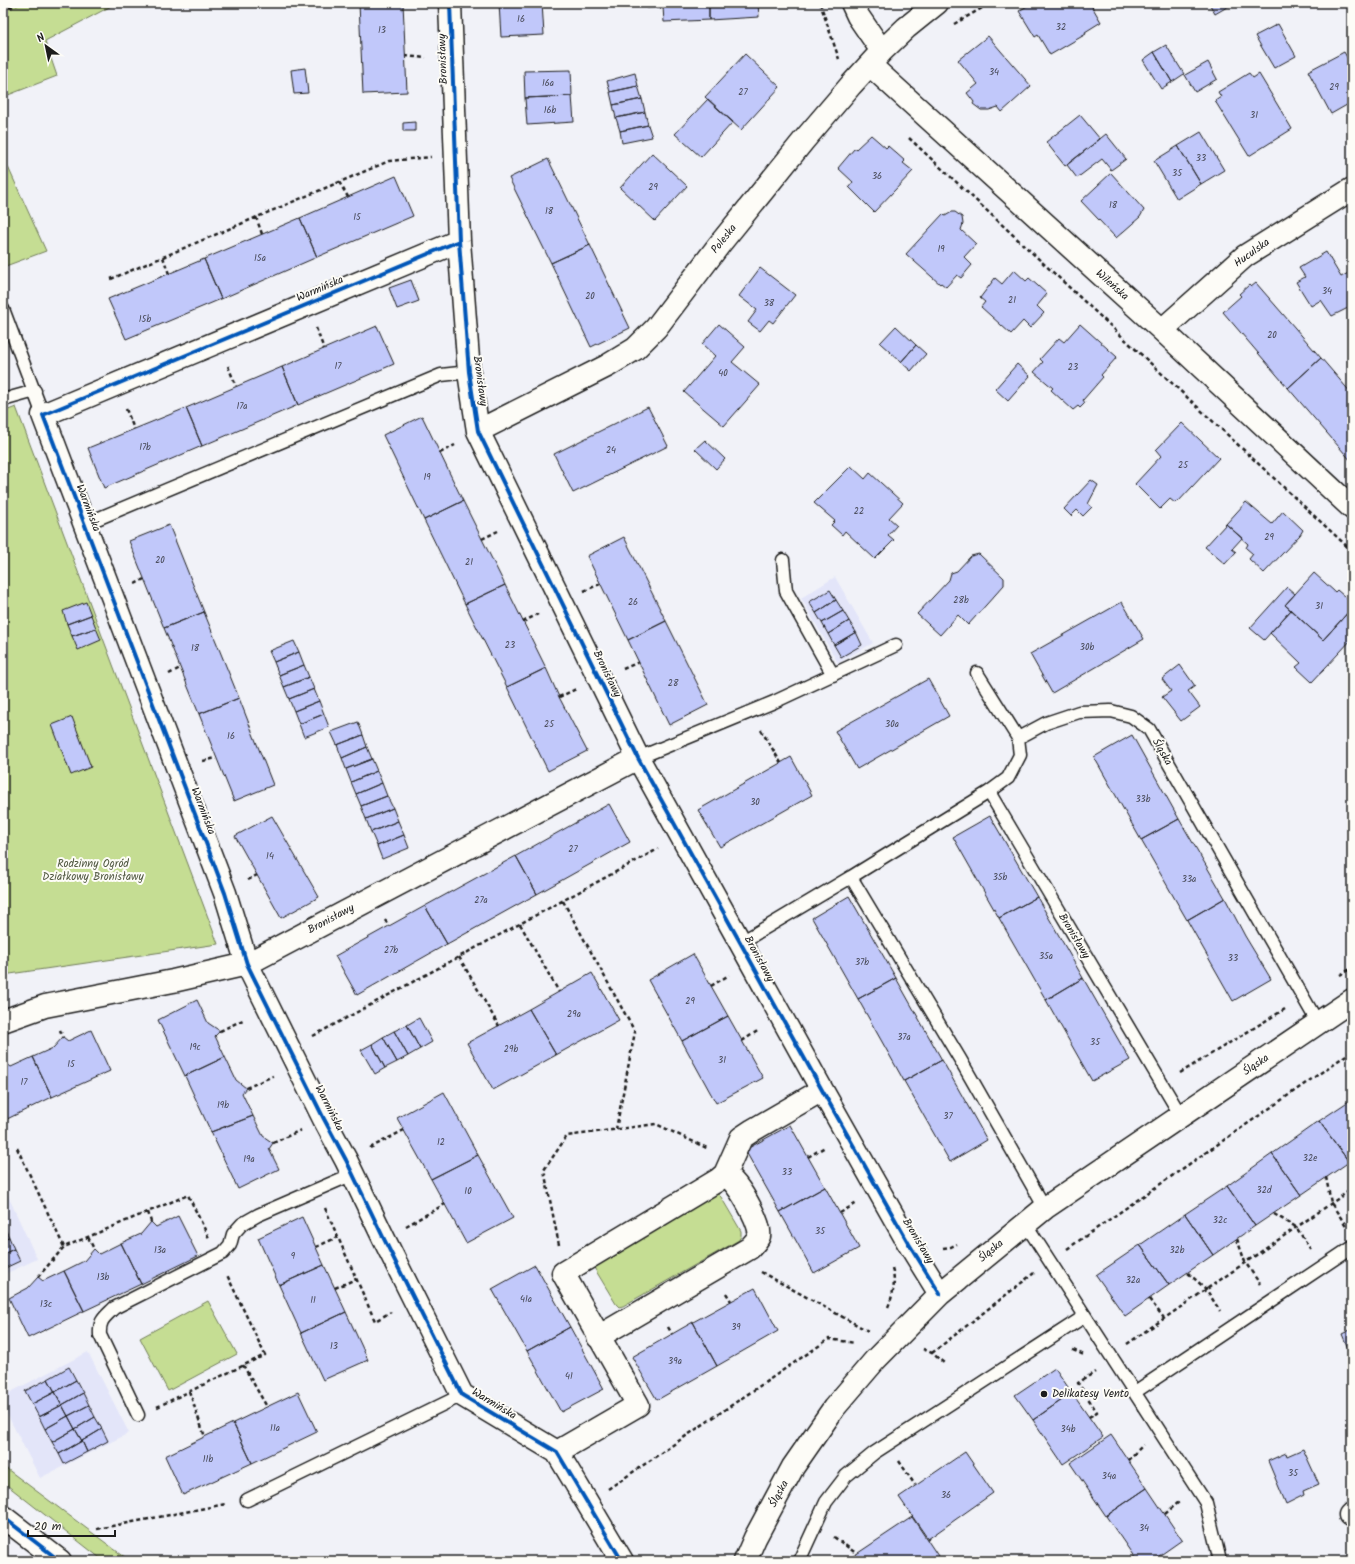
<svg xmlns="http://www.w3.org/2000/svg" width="1355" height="1564" font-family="Kalam,sans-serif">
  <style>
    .built { fill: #e3e5f9 }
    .green { fill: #c5dd93; stroke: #707c58 }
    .building { fill: #c1c8fa; stroke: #1c1c1c }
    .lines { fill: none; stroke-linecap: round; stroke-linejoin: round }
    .service-casing { stroke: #1c1c1c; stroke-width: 15 }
    .minor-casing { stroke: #1c1c1c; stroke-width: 25 }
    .path { stroke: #1c1c1c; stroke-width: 2.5; stroke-dasharray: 4 3; stroke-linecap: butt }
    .service { stroke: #fdfcf7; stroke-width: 12 }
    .minor { stroke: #fdfcf7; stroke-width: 22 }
    .cycleway-casing { stroke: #fdfcf7; stroke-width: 6 }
    .cycleway { stroke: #0057b8; stroke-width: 4 }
    .poi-dot { fill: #1c1c1c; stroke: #fdfcf7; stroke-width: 1.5 }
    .labels { text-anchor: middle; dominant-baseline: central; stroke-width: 4; stroke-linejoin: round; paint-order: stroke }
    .number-label { font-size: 9px; fill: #454754 }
    .street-label { font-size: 11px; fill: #1c1c1c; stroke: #fdfcf7 }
    .park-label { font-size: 11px; fill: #4f5640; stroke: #fdfcf7 }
    .poi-label { font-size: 11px; fill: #1c1c1c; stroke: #fdfcf7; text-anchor: start }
  </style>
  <rect width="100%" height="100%" fill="#f1f2f8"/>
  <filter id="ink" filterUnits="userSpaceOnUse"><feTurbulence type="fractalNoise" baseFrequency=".025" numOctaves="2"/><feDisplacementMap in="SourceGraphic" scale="8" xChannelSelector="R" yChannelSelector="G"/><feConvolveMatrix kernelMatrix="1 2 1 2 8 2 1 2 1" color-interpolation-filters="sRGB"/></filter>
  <g filter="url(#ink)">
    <path class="built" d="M835 577 873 643 838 663 801 598Z
      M3 1185 37 1259 3 1275Z
      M88 1352 129 1433 40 1478 3 1406V1396Z"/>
    <path class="green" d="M3 3H117L45 41 57 76 3 97Z
      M3 156 46 251 3 267Z
      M16 407 218 944 3 975V412Z
      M717 1193 721 1197 741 1231V1236L739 1240 623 1306 619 1307 616 1304 593 1266Z
      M208 1301 237 1354 168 1391 140 1338Z
      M3 1466 130 1561H104L91 1551 3 1482Z"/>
    <path class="building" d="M359 3H403L407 92 363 94Z
      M499 3H542L544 35 501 37Z
      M646 3H709V20L664 22 663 7 647 8Z
      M709 3H758L759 17 709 20Z
      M1032 3H1086L1087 4 1090 3 1101 22 1085 32 1086 34 1050 55 1038 35 1035 37 1019 11Z
      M1209 3H1234L1215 14Z
      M1278 24 1296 56 1274 68 1255 36Z
      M988 36 1031 86 1002 112 998 107 989 110H981L973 104 974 102 967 93 978 84 958 60Z
      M1166 45 1184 74 1172 82 1154 52Z
      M1154 52 1172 82 1161 89 1143 60Z
      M1344 52 1352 66V102L1331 114 1308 71Z
      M745 54 780 87 741 130 705 97Z
      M1208 62 1217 79 1195 92 1185 75Z
      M305 68 308 93 294 94 291 70Z
      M571 70 572 96 525 98 524 71Z
      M635 73 638 86 610 92 607 81Z
      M1249 73 1253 78 1259 74 1292 129 1249 156 1215 101 1221 97 1218 92Z
      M638 86 642 99 613 105 610 92Z
      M572 96 574 122 527 125 525 98Z
      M642 99 645 112 616 118 613 105Z
      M708 99 733 122 701 157 675 134Z
      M645 112 648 125 620 131 616 118Z
      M1080 115 1100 139 1065 166 1046 142Z
      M415 122V131H403V123Z
      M648 125 652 137 622 143 620 131Z
      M1201 132 1224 170 1201 184 1178 146Z
      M1106 134 1126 159 1111 170 1102 159 1077 178 1067 165Z
      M871 135 886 148 888 146 905 161 903 163 913 171 874 212 849 187 853 182 838 168 854 149H856Z
      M1178 146 1201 184 1177 199 1154 161Z
      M652 153 687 186 655 221 620 188Z
      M548 159 590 245 551 263 509 178Z
      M1111 173 1144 210 1140 217 1116 238 1081 201Z
      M396 176 413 216 317 257 300 218Z
      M952 212H955L962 217 963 224 961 230 976 244 964 257 972 265 961 278 957 275 946 287 941 283 940 284 906 254 943 214 945 216Z
      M300 218 317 257 221 299 204 259Z
      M590 245 630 328 591 347 551 263Z
      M1326 252 1341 277 1352 271V306L1332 316 1321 300 1311 306 1296 282 1305 277 1299 268Z
      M204 259 221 299 126 339 108 299Z
      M760 268 795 295 773 323 769 320 760 331 748 322 757 310 739 296Z
      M1014 270 1026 281 1029 278 1047 294 1037 306 1044 313 1030 328 1023 321 1011 334 981 307 985 302 980 298 995 278 1002 284Z
      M411 280 419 301 397 309 389 288Z
      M1256 283 1321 358 1288 388 1223 312 1241 296 1239 294 1249 285 1251 287Z
      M719 324 745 347 732 362 760 385 724 426 684 392 715 356 702 344Z
      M1080 324 1117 357 1101 375 1103 377 1083 400 1085 403 1080 408 1078 406 1073 410 1051 390 1053 388 1034 372 1043 362 1040 359 1059 338 1064 342Z
      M377 326 394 364 298 405 282 367Z
      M896 326 916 345 901 362 880 343Z
      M916 345 926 354 911 371 901 362Z
      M1321 358 1352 394V462L1288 388Z
      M1017 364 1030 376 1008 401 995 389Z
      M282 367 298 405 202 446 186 408Z
      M648 407 668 446 573 493 554 454Z
      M186 408 202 446 104 488 88 448Z
      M422 416 463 501 424 520 383 435Z
      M1182 423 1219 458 1178 502 1177 501 1175 503 1170 499 1160 509 1135 484 1161 456 1156 450Z
      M705 440 725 459 716 469 695 449Z
      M851 466 865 479 870 473 903 503 889 518 897 525 888 535 894 540 875 559 845 531 842 535 831 525 835 521 814 503Z
      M1091 480 1098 485 1088 504 1092 507 1083 516 1077 510 1071 516 1064 509Z
      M463 501 505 585 465 604 424 520Z
      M1246 502 1272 524 1283 511 1303 530 1300 535 1264 573 1249 559 1253 554 1246 548 1248 544 1226 524Z
      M1226 524 1242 538 1232 549 1236 552 1225 564 1205 547Z
      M169 525 204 612 164 628 129 541Z
      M624 537 666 621 628 640 587 556Z
      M979 554 1004 578V585L968 625 958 615 940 635 917 614 949 580 951 573 957 571 971 556Z
      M1314 573 1335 592 1337 590 1352 603V608L1323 640 1285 605Z
      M505 585 546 668 507 687 465 604Z
      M1287 587 1295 594 1285 605 1291 610 1264 640 1250 628Z
      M830 590 836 600 816 613 809 602Z
      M836 600 843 611 822 623 816 613Z
      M86 602 91 615 67 624 63 611Z
      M1122 602 1144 639 1052 693 1030 654Z
      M1352 608V639L1312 682 1296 667 1301 663 1270 633 1291 610 1323 640Z
      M843 611 849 621 828 634 822 623Z
      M204 612 239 698 199 714 164 628Z
      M91 615 96 628 72 636 67 624Z
      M666 621 708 705 669 725 628 640Z
      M849 621 856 632 834 645 828 634Z
      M96 628 101 640 78 650 72 636Z
      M856 632 862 645 841 657 834 645Z
      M294 641 299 652 274 662 269 651Z
      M299 652 304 665 279 675 274 662Z
      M304 665 309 677 284 687 279 675Z
      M1180 665 1195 686 1188 691 1200 707 1181 721 1162 697 1171 691 1162 679Z
      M546 668 559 697 587 751 548 771 507 687Z
      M309 677 314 689 289 699 284 687Z
      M928 679 949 716 857 769 835 731Z
      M314 689 319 701 294 711 289 699Z
      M239 698 273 785 234 801 199 714Z
      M319 701 324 714 299 724 294 711Z
      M324 714 329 727 304 737 299 724Z
      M72 717 91 767 71 775 52 725Z
      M358 722 363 735 337 745 331 732Z
      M363 735 367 747 342 758 337 745Z
      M1132 735 1179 819 1141 840 1094 757Z
      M367 747 372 759 346 769 342 758Z
      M791 757 812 795 720 847 698 810Z
      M372 759 377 771 351 782 346 769Z
      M377 771 382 783 356 794 351 782Z
      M382 783 387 796 361 806 356 794Z
      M387 796 393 808 366 819 361 806Z
      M609 804 630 842 537 894 516 856Z
      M393 808 398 821 371 832 366 819Z
      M272 816 319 897 281 918 235 836Z
      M990 816 1037 897 999 918 953 837Z
      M1179 819 1225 898 1187 920 1141 840Z
      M398 821 404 835 377 846 371 832Z
      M404 835 409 848 382 859 377 846Z
      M516 856 537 894 447 944 425 906Z
      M849 896 896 978 858 999 812 918Z
      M1037 897 1083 978 1046 1000 999 918Z
      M1225 898 1245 936 1271 979 1233 1001 1187 920Z
      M425 906 447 944 357 995 335 956Z
      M693 954 728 1016 682 1041 648 980Z
      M592 973 619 1020 556 1055 529 1009Z
      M896 978 942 1060 904 1081 858 999Z
      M1083 978 1130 1060 1092 1081 1046 1000Z
      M197 1000 208 1023 220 1031 215 1036 225 1057 185 1076 158 1020Z
      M529 1009 556 1055 493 1090 467 1043Z
      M728 1016 763 1078 716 1103 682 1041Z
      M419 1018 432 1042 420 1049 407 1025Z
      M407 1025 420 1049 408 1056 394 1031Z
      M91 1030 110 1071 52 1097 33 1057 53 1048 63 1037 68 1041Z
      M394 1031 408 1056 397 1062 383 1037Z
      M383 1037 397 1062 385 1068 372 1044Z
      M372 1044 385 1068 375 1074 361 1050Z
      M33 1057 52 1097 3 1121V1067L6 1063 11 1067Z
      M225 1057 236 1080 246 1088 242 1093 253 1116 211 1132 185 1076Z
      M942 1060 987 1140 950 1162 904 1081Z
      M444 1092 478 1155 431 1179 397 1118Z
      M1352 1099V1160L1349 1162 1319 1121Z
      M253 1116 263 1136 273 1143 269 1149 279 1169 238 1189 211 1132Z
      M1319 1121 1349 1162 1301 1195 1272 1154Z
      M790 1125 825 1187 780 1212 745 1150Z
      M1272 1154 1301 1195 1255 1226 1227 1186Z
      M478 1155 513 1218 466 1243 431 1179Z
      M1227 1186 1255 1226 1213 1255 1185 1214Z
      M825 1187 859 1248 814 1273 780 1212Z
      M1185 1214 1213 1255 1169 1285 1140 1245Z
      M178 1216 198 1256 141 1284 121 1243 141 1234 151 1222 156 1227Z
      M302 1217 324 1265 279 1285 258 1238Z
      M3 1225 9 1237 3 1239Z
      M9 1237 14 1249 3 1254V1239Z
      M121 1243 141 1284 84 1311 64 1271 84 1261 94 1249 99 1254Z
      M1140 1245 1169 1285 1125 1316 1096 1275Z
      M14 1249 20 1261 3 1269V1254Z
      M324 1265 346 1312 301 1333 279 1285Z
      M535 1265 570 1327 527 1351 492 1289Z
      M64 1271 84 1311 28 1338 9 1298 28 1288 38 1277 43 1281Z
      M755 1288 778 1331 717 1366 693 1322Z
      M346 1312 368 1360 323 1380 301 1333Z
      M693 1322 717 1366 657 1400 632 1357Z
      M570 1327 604 1389 561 1412 527 1351Z
      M1352 1329V1358L1342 1334Z
      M69 1367 76 1380 55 1392 48 1379Z
      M1055 1368 1072 1393 1033 1420 1015 1395Z
      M48 1379 55 1392 32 1404 25 1391Z
      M76 1380 83 1393 62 1405 55 1392Z
      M55 1392 62 1405 39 1417 32 1404Z
      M298 1392 317 1432 252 1463 233 1423Z
      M83 1393 89 1405 68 1416 62 1405Z
      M1072 1393 1103 1437 1063 1464 1033 1420Z
      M62 1405 68 1416 45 1429 39 1417Z
      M89 1405 95 1417 75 1429 68 1416Z
      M68 1416 75 1429 52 1442 45 1429Z
      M95 1417 102 1429 82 1441 75 1429Z
      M233 1423 252 1463 183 1495 165 1456Z
      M75 1429 82 1441 59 1454 52 1442Z
      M102 1429 108 1441 87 1452 82 1441Z
      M1111 1435 1147 1488 1106 1516 1070 1463Z
      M82 1441 87 1452 64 1464 59 1454Z
      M1303 1449 1319 1484 1303 1491 1304 1495 1286 1504 1268 1461 1286 1453 1287 1456Z
      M965 1452 993 1493 928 1539 899 1497Z
      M1147 1488 1182 1540 1152 1561H1137L1106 1516Z
      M912 1517 940 1559 937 1561H846Z"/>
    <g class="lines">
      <defs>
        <path id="service" d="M3 309 43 415
          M3 400 35 391
          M85 524 441 375 469 372
          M783 560 786 591 833 675
          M977 673 1018 738 1020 755 1008 778 989 792
          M1018 738 1046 723 1079 712 1111 711 1131 716 1149 729 1318 1023
          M638 758 774 702 896 645
          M740 943 851 877
          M1045 1208 960 1059 851 877 989 792 1181 1116
          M1025 1223 1206 1503 1220 1561
          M1135 1392 1352 1247
          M138 1415 100 1335C99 1320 104 1318 114 1308L223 1253 230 1245 233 1234 242 1224 258 1215 353 1174
          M247 1500 462 1395
          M799 1561 826 1502 846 1476 874 1453 1085 1316"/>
        <path id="minor" d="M450 3 459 241 469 372 478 431 638 758 822 1090 909 1244 940 1294
          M852 3 858 16 882 51
          M870 65 1162 330 1352 508
          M459 241 43 415 225 893 247 964 324 1119 346 1160 384 1239 462 1395 557 1452 622 1561
          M1162 330 1245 256 1352 189
          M478 431 607 366 635 349 656 328 719 245 804 140 851 85 882 51 906 28 937 3
          M3 1021 45 1006 173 981 247 964 638 758
          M598 1337 750 1248C753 1244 757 1241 759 1236 762 1225 743 1194 736 1185 733 1181 729 1177 725 1174
          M557 1452 638 1405 563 1273 718 1180 725 1174 741 1138 753 1130 822 1090
          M1350 1515H1352
          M3 1517 60 1561
          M745 1561 755 1538 793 1467 834 1408 875 1360 940 1294 1045 1208 1352 1000"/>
      </defs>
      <use href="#service" class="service-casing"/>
      <use href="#minor" class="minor-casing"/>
      <path class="path" d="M820 3 839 59
        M3 11 20 3
        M954 24 991 3
        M405 56 426 58
        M909 138 1352 551
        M339 182 348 197
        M256 217 262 234
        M163 257 169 274
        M111 279 389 161 431 157
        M316 328 324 349
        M228 366 236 386
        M126 409 134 429
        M440 453 455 445
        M482 539 498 531
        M135 584 144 579
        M584 591 600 584
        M523 622 538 614
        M623 669 639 662
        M169 674 180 668
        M559 697 576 689
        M761 730 781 763
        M203 761 216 758
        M248 880 257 875
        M563 901 635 1032 616 1129
        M385 920 389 926
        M520 924 559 992
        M459 957 499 1026
        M1340 975 1352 968
        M711 986 729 975
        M60 1030 63 1037
        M220 1031 245 1019
        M313 1036 658 849
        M742 1041 759 1030
        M3 1056 6 1063
        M1180 1073 1285 1009
        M246 1088 273 1076
        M273 1143 301 1130
        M17 1148 64 1247 188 1195 209 1238
        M370 1148 404 1130
        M808 1157 825 1147
        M1326 1177 1331 1203 1347 1227
        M325 1208 375 1321 391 1312
        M148 1212 151 1222
        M840 1213 857 1203
        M1274 1214 1296 1227 1311 1250
        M406 1226 445 1204
        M88 1237 94 1249
        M1237 1239 1245 1262 1260 1284
        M559 1245 544 1170 567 1136 656 1124 709 1149
        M316 1247 338 1237
        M943 1248 951 1247 957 1244
        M1067 1249 1352 1051
        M761 1272 868 1331
        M1188 1273 1206 1289 1220 1311
        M38 1277 64 1247
        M335 1288 356 1279
        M726 1293 731 1301
        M1149 1299 1164 1318
        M888 1307C893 1296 896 1281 892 1269
        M668 1327 672 1334
        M1127 1344 1352 1189
        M923 1349 932 1353 944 1363
        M1073 1350 1084 1355
        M932 1353 1034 1273
        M243 1365 267 1407
        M189 1391 205 1437
        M157 1407 265 1355 227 1275
        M1089 1417 1097 1412 1078 1383 1095 1372
        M1128 1460 1143 1445
        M899 1461 915 1485
        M608 1489 829 1339 855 1343
        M1165 1514 1180 1501
        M97 1529 226 1504
        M834 1537 857 1554"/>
      <use href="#service" class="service"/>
      <use href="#minor" class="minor"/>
      <defs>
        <path id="cycleway" d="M450 3 459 241 469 372 478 431 638 758 822 1090 909 1244 940 1294
          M459 241 43 415 225 893 247 964 324 1119 346 1160 384 1239 462 1395 557 1452 622 1561
          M3 1517 60 1561"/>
      </defs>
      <use href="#cycleway" class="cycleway-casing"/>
      <use href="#cycleway" class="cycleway"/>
    </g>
  </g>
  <circle class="poi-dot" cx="1044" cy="1394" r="4"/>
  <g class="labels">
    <g class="number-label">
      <text x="521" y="19">16</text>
      <text x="1061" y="27">32</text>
      <text x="382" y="30">13</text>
      <text x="994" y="72">34</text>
      <text x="548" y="83">16a</text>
      <text x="1334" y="87">29</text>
      <text x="743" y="92">27</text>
      <text x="550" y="110">16b</text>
      <text x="1254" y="115">31</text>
      <text x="1201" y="158">33</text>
      <text x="1177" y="173">35</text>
      <text x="877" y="176">36</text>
      <text x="653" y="187">29</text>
      <text x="1113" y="205">18</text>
      <text x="549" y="211">18</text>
      <text x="357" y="217">15</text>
      <text x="941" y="249">19</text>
      <text x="260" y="258">15a</text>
      <text x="1327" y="291">34</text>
      <text x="590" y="296">20</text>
      <text x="1012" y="300">21</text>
      <text x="769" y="303">38</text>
      <text x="145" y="319">15b</text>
      <text x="1272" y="335">20</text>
      <text x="338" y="366">17</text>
      <text x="1073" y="367">23</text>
      <text x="723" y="373">40</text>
      <text x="242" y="406">17a</text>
      <text x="145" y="447">17b</text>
      <text x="611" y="450">24</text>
      <text x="1183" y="465">25</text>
      <text x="427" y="477">19</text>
      <text x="859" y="511">22</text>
      <text x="1269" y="537">29</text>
      <text x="160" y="560">20</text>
      <text x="469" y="562">21</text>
      <text x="961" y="600">28b</text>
      <text x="633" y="602">26</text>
      <text x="1319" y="606">31</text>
      <text x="510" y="645">23</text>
      <text x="1087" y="647">30b</text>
      <text x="195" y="648">18</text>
      <text x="673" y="683">28</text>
      <text x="549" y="724">25</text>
      <text x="892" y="724">30a</text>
      <text x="231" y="736">16</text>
      <text x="1143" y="799">33b</text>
      <text x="755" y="802">30</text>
      <text x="573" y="849">27</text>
      <text x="270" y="856">14</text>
      <text x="1000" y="877">35b</text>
      <text x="1189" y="879">33a</text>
      <text x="481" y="900">27a</text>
      <text x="391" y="950">27b</text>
      <text x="1046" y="956">35a</text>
      <text x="1233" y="958">33</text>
      <text x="862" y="962">37b</text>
      <text x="690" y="1001">29</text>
      <text x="574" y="1014">29a</text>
      <text x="904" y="1037">37a</text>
      <text x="1095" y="1042">35</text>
      <text x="195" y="1047">19c</text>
      <text x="511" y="1049">29b</text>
      <text x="722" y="1060">31</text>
      <text x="71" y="1064">15</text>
      <text x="24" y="1082">17</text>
      <text x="223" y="1105">19b</text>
      <text x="948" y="1116">37</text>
      <text x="441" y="1142">12</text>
      <text x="1310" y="1158">32e</text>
      <text x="249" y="1159">19a</text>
      <text x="787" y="1172">33</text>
      <text x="1264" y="1190">32d</text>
      <text x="468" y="1191">10</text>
      <text x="1220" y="1220">32c</text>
      <text x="820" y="1231">35</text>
      <text x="160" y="1250">13a</text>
      <text x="1177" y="1250">32b</text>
      <text x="293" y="1256">9</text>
      <text x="103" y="1277">13b</text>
      <text x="1133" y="1280">32a</text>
      <text x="526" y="1299">41a</text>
      <text x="313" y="1300">11</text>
      <text x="46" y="1304">13c</text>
      <text x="736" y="1327">39</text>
      <text x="334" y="1346">13</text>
      <text x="675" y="1361">39a</text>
      <text x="569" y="1376">41</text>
      <text x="275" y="1428">11a</text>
      <text x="1068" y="1429">34b</text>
      <text x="208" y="1459">11b</text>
      <text x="1293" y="1473">35</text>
      <text x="1109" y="1476">34a</text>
      <text x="946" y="1495">36</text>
      <text x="1144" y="1528">34</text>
    </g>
    <g class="street-label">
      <text transform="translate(443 59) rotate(-92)">Bronisławy</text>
      <text transform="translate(724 239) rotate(-52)">Poleska</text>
      <text transform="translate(1252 253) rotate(-36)">Huculska</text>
      <text transform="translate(1112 285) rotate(42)">Wileńska</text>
      <text transform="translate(320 289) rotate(-23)">Warmińska</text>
      <text transform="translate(480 381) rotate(82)">Bronisławy</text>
      <text transform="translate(88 508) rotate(69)">Warmińska</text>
      <text transform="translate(607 674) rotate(64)">Bronisławy</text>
      <text transform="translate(1162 752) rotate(60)">Śląska</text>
      <text transform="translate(203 811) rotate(69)">Warmińska</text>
      <text transform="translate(331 919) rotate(-28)">Bronisławy</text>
      <text transform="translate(1074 936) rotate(59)">Bronisławy</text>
      <text transform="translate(759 959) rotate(61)">Bronisławy</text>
      <text transform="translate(1256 1065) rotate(-34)">Śląska</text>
      <text transform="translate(329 1108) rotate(63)">Warmińska</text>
      <text transform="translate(918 1241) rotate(59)">Bronisławy</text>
      <text transform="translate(991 1251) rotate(-40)">Śląska</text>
      <text transform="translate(494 1404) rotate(31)">Warmińska</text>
      <text transform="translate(779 1494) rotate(-62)">Śląska</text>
    </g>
    <g class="park-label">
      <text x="93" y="864">Rodzinny Ogród<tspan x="93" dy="13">Działkowy Bronisławy</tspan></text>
    </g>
    <g class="poi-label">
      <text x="1052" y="1394">Delikatesy Vento</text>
    </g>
  </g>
  <rect width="1355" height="1564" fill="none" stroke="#fdfcf7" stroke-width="16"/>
  <rect x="8" y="8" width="1339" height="1548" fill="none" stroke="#1c1c1c" stroke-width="1.5" filter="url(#ink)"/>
  <g transform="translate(46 46) rotate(327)" stroke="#fdfcf7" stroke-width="3" paint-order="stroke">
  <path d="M0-3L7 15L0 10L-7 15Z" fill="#1c1c1c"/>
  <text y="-6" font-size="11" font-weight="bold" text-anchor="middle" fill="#1c1c1c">N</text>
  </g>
  <path d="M28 1530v6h87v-6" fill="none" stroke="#1c1c1c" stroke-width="2"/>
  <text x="34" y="1530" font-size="12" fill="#1c1c1c" stroke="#fdfcf7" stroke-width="3" paint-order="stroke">20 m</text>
</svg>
